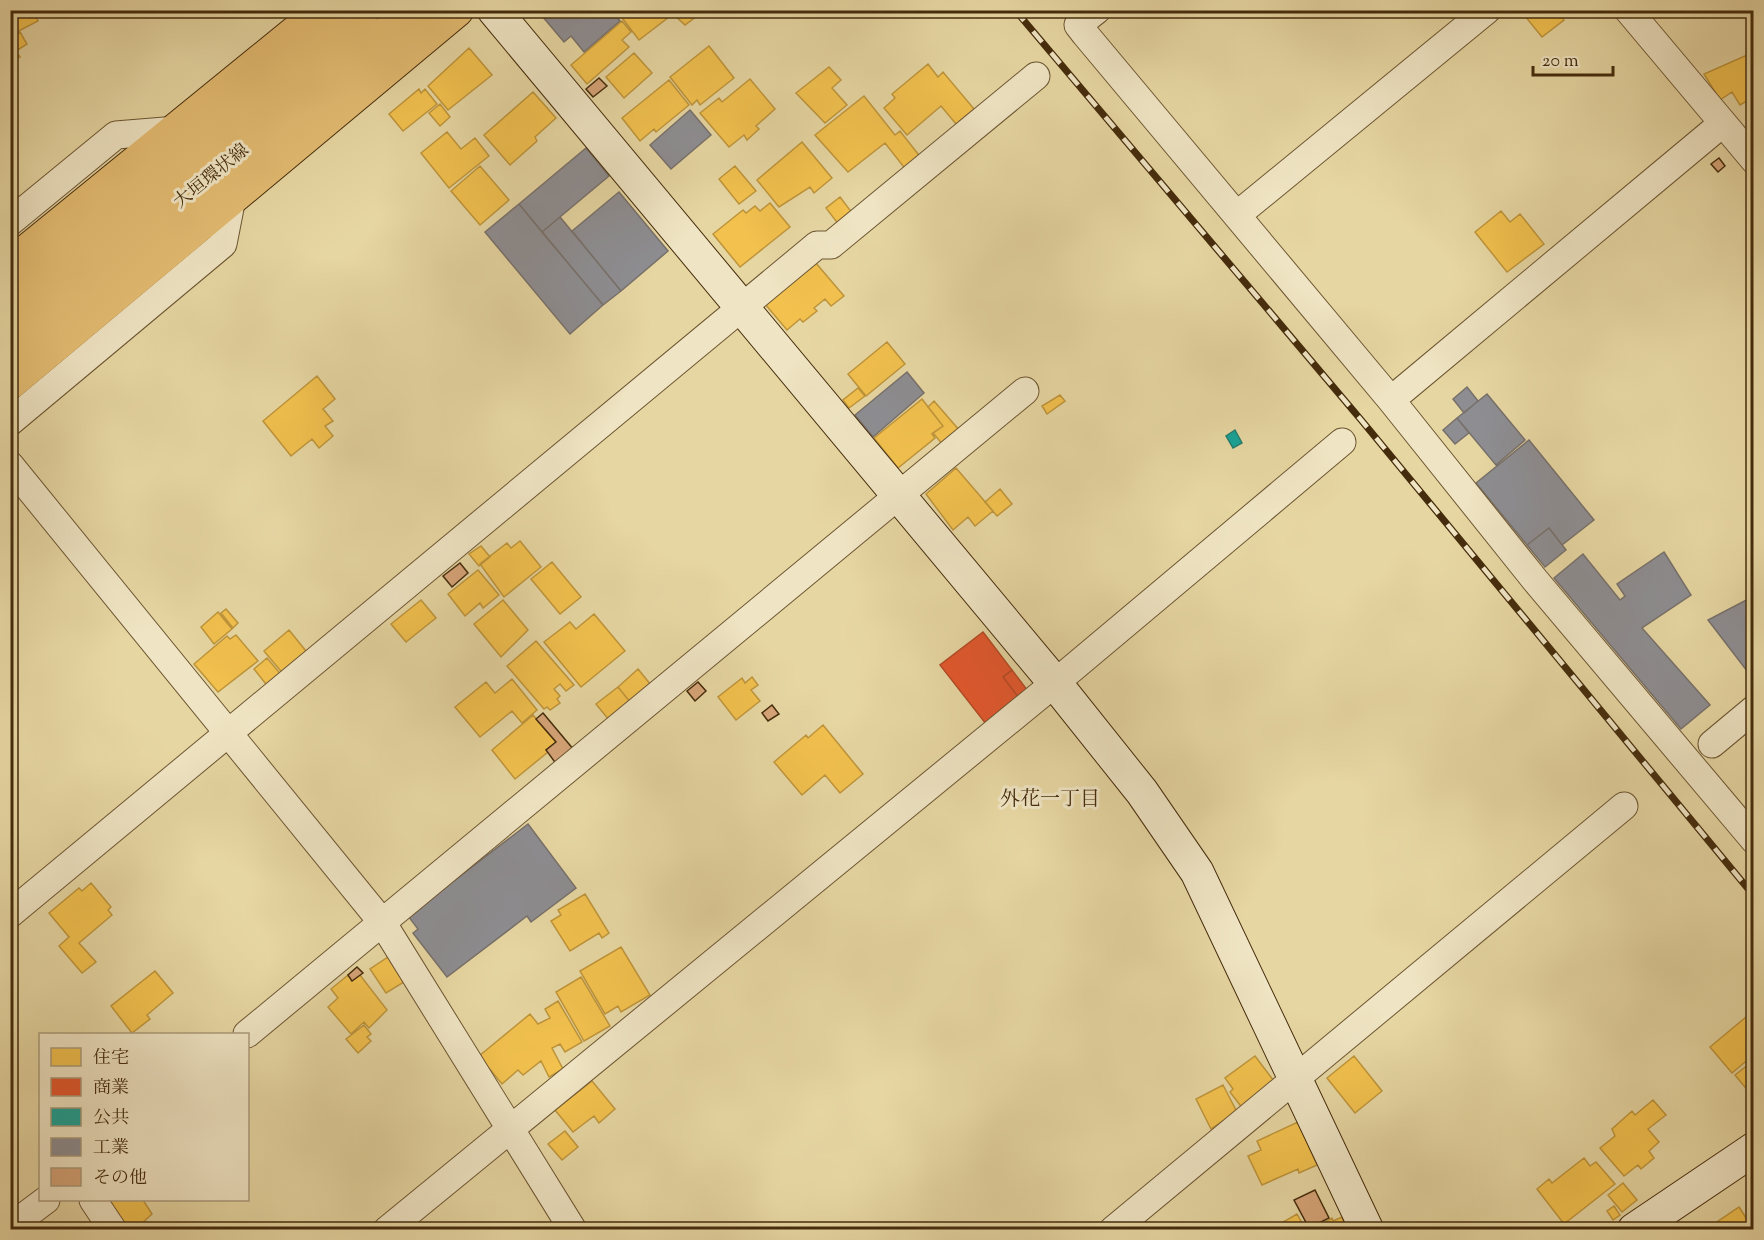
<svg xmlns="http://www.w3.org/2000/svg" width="1764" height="1240" font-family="'Sorts Mill Goudy','Noto Serif JP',serif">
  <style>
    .homes { fill: #f2c14e; stroke: #be943a; stroke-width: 1.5 }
    .shops { fill: #e4572e; stroke: #b44a24; stroke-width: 1.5 }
    .public { fill: #17a398; stroke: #257f6e; stroke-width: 1.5 }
    .industry { fill: #8d8d92; stroke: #77706a; stroke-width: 1.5 }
    .building { fill: #d6a478; stroke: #452c0c; stroke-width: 1.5 }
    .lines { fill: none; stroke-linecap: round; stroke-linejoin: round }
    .street-casing { stroke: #6d5632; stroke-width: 29 }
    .secondary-casing { stroke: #452c0c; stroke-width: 35 }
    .primary-casing { stroke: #452c0c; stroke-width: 35 }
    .street { stroke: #efe4c3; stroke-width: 27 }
    .secondary { stroke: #efe4c3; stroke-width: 33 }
    .primary { stroke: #e3bb71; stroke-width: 33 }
    .rail-casing { stroke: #452c0c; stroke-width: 7 }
    .rail { stroke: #efe4c3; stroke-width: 4.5; stroke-dasharray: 14; stroke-linecap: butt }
    .labels { text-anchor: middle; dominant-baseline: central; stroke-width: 6; stroke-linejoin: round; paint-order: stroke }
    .street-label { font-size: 18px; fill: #452c0c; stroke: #efe4c3 }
    .neighbourhood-label { font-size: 20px; fill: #452c0c; stroke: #efe4c3 }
  </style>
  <rect width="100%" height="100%" fill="#e6d6a2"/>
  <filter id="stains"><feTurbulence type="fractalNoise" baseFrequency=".00333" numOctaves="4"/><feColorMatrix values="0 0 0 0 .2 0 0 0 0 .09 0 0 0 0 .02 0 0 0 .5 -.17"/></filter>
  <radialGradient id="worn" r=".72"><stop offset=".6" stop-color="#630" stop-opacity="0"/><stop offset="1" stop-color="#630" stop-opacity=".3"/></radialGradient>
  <path class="homes" d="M10 10H32L38 21 11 35Z
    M616 10H693L697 16 685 25 673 14 639 40Z
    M1520 10H1557L1564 20 1542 37Z
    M622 21 631 32 622 40 629 47 587 84 571 65Z
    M20 32 27 44 16 51 20 57 10 62V38Z
    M709 46 734 78 700 105 697 100 692 105 670 77Z
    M469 48 492 75 448 110 428 86Z
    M1754 52V97L1740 105 1732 92 1720 100 1704 74Z
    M634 53 652 73 624 98 606 77Z
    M928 64 938 77 943 72 974 109 956 124 941 106 907 135 884 108 895 98 892 94Z
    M829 67 841 80 832 88 847 105 825 123 796 93Z
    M750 79 775 109 756 126 759 129 747 140 744 135 729 147 700 113 719 98 722 102Z
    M669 80 689 105 656 132 654 129 640 141 622 118Z
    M419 89 421 93 425 89 437 104 403 131 389 114Z
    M533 92 556 118 535 137 537 141 510 165 484 135Z
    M864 96 895 135 900 131 922 159 907 171 885 143 848 172 815 135Z
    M440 104 450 117 440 126 429 113Z
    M447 132 461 149 475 138 489 156 449 188 421 153Z
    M802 142 832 178 814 193 810 187 779 207 757 180Z
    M480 166 509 200 480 225 451 191Z
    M735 166 756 191 739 204 719 179Z
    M840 197 853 214 839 225 826 208Z
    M770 203 790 227 740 267 713 234 743 210 746 213 755 206 760 211Z
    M1501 211 1510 222 1520 214 1544 244 1507 272 1475 232Z
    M815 262 844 296 831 306 825 299 814 308 817 311 803 322 800 319 787 330 765 304Z
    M887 342 905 364 866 396 848 374Z
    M317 376 335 399 323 409 333 421 325 426 333 436 319 448 312 439 291 456 263 421Z
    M858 388 865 396 849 408 843 400Z
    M1060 395 1065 401 1047 414 1042 406Z
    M922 399 943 426 932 434 935 438 898 468 874 438Z
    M934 401 960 431 943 445 933 433 943 426 928 407Z
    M956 468 993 511 975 526 968 517 953 530 926 494Z
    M1000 489 1012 504 997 516 985 502Z
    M520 541 541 567 504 597 480 564 507 543 511 548Z
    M481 546 490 557 479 566 469 554Z
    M552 562 581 597 560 614 531 579Z
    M478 570 499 595 483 608 480 603 465 616 448 594Z
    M421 600 436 618 406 642 391 624Z
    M503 600 528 630 501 657 474 624Z
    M226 609 238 623 233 628 221 613Z
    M218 612 232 629 214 644 201 627Z
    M594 614 625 651 581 687 544 642 570 622 576 629Z
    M289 630 310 656 285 676 264 651Z
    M236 635 258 661 218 692 194 664 227 636 230 639Z
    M536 641 574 685 566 691 560 684 554 689 560 696 557 699 560 703 550 710 547 707 544 709 507 666Z
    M267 658 283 677 269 688 254 669Z
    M638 669 651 685 630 702 618 687Z
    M752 677 758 685 751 690 760 701 736 720 718 697 742 678 745 683Z
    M512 679 537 710 522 723 512 711 480 737 455 707 486 682 495 693Z
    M618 687 630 702 609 720 596 704Z
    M533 715 556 742 546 750 548 752 515 779 492 750Z
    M823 725 863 774 840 793 825 775 802 795 774 762 806 735 808 738Z
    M91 883 111 907 108 910 112 915 79 943 96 962 82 973 59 946 69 937 49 913 79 888 82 891Z
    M585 894 609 933 602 938 599 933 570 951 551 921 561 915 558 910Z
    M621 947 650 995 621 1012 618 1006 605 1014 580 971Z
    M388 957 404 982 386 993 370 969Z
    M155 971 173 993 147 1015 150 1019 132 1033 111 1006Z
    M348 975 352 981 360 975 387 1010 369 1028 364 1022 351 1034 328 1007 338 998 331 989Z
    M581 977 610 1026 584 1041 556 992Z
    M558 1001 582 1042 565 1052 560 1044 552 1048 563 1069 549 1077 541 1061 523 1075 518 1070 502 1084 479 1056 530 1014 538 1024 550 1018 545 1009Z
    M1752 1012 1754 1045 1747 1051 1751 1057 1732 1073 1710 1047Z
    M364 1025 371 1034 367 1037 371 1041 358 1053 346 1039Z
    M1255 1056 1277 1085 1243 1109 1230 1092 1233 1089 1225 1078Z
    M1354 1056 1382 1091 1355 1113 1327 1078Z
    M1754 1060V1098L1735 1075Z
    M592 1081 615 1109 599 1123 594 1116 573 1132 555 1110Z
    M1223 1085 1237 1112 1211 1129 1196 1099Z
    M1653 1100 1666 1115 1648 1129 1659 1142 1649 1151 1654 1158 1641 1169 1638 1165 1624 1176 1600 1148 1615 1136 1612 1129 1632 1111 1635 1115Z
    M1298 1122 1317 1165 1299 1173 1298 1169 1262 1185 1248 1156 1261 1150 1257 1141Z
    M565 1131 578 1147 562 1160 548 1144Z
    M1584 1158 1590 1166 1596 1162 1615 1184 1564 1224 1537 1189 1549 1179 1552 1183Z
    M1623 1183 1637 1200 1622 1212 1608 1195Z
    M102 1200H143L152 1214 135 1230H123Z
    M1614 1206 1620 1215 1613 1220 1607 1211Z
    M1739 1207 1754 1230H1705Z
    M1297 1214 1306 1230H1280L1278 1225Z
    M1342 1217 1346 1230H1311L1332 1218 1333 1221Z"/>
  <path class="shops" d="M983 632 1012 670 1003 677 1019 698 986 724 940 665Z
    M1012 670 1028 691 1019 698 1003 677Z"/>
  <path class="public" d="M1235 430 1242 443 1233 448 1226 436Z"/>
  <path class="industry" d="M537 10H611L620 21 584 52 571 36 564 42Z
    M690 110 711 135 671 169 650 145Z
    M586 148 609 176 542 232 519 204Z
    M619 192 668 251 621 291 572 231Z
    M519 204 603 305 570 334 485 232Z
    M560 217 621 291 603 305 542 232Z
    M907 372 924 393 873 437 855 415Z
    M1467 387 1478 401 1464 413 1453 399Z
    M1487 394 1525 440 1496 465 1457 418Z
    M1457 418 1469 433 1455 444 1443 430Z
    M1529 440 1594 520 1562 545 1549 528 1527 545 1476 483Z
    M1549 528 1566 550 1545 567 1527 545Z
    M1664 552 1691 595 1642 628 1710 705 1681 729 1554 578 1583 554 1620 600 1625 596 1617 584Z
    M1754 596V680L1708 620Z
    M528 824 576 888 531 922 527 916 447 977 413 933 418 929 408 916Z"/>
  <path class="building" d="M599 78 607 86 593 97 586 89Z
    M1719 158 1725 166 1718 172 1711 164Z
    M460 563 468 573 452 587 443 576Z
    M698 682 706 691 695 701 687 691Z
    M772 705 779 714 768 721 762 713Z
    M543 713 574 750 557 765 546 750 556 742 536 719Z
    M357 967 363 973 352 981 348 975Z
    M1315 1190 1329 1218 1309 1228 1294 1200Z"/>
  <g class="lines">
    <defs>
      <path id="street" d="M1097 10 1078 25 1085 34 1391 400 1535 580 1754 840
        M1723 123 1754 160
        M1237 215 1487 10
        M10 222 116 135 177 130
        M1391 400 1723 123 1628 10
        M10 422 223 244 232 198
        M10 465 382 922 573 1230
        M1712 744 1754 709
        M10 914 817 245H831L1036 76
        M247 1034 1025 391
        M93 1200 113 1230
        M10 1227 46 1200
        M387 1230 1055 683 1342 442
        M1113 1230 1624 806"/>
      <path id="secondary" d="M494 10 1055 683 1142 792 1197 872 1367 1230
        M1634 1230 1754 1149"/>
      <path id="primary" d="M10 265 323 10
        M10 302 363 10
        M10 343 414 10
        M10 383 457 10"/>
    </defs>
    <use href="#street" class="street-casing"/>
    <use href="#secondary" class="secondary-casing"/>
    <use href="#primary" class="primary-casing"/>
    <use href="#street" class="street"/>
    <use href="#secondary" class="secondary"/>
    <use href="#primary" class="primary"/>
    <defs>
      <path id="rail" d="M1015 10 1362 421 1754 896"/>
    </defs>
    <use href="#rail" class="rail-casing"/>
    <use href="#rail" class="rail"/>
  </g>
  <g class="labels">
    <g class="street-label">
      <text transform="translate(212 177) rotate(-39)">大垣環状線</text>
    </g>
    <g class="neighbourhood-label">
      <text x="1050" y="800">外花一丁目</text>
    </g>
  </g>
  <rect width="1764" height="1240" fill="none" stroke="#e6d6a2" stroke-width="36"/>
  <rect x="12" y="12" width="1740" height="1216" fill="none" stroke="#452c0c" stroke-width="3"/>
  <rect x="18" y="18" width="1728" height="1204" fill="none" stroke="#452c0c" stroke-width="1.5"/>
  <rect x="39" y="1033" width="210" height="168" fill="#efe4c3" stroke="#ab9a7a" stroke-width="1.5"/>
  <rect x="51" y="1048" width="30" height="18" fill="#f2c14e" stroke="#ab9a7a" stroke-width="1.5"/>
  <text x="93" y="1063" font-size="18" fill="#452c0c">住宅</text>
  <rect x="51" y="1078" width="30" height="18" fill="#e4572e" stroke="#ab9a7a" stroke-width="1.5"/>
  <text x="93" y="1093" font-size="18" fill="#452c0c">商業</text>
  <rect x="51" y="1108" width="30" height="18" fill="#17a398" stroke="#ab9a7a" stroke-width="1.5"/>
  <text x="93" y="1123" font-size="18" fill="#452c0c">公共</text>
  <rect x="51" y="1138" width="30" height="18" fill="#8d8d92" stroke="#ab9a7a" stroke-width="1.5"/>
  <text x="93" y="1153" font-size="18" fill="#452c0c">工業</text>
  <rect x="51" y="1168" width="30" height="18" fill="#d6a478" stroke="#ab9a7a" stroke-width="1.5"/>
  <text x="93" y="1183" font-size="18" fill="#452c0c">その他</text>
  <path d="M1533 66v9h80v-9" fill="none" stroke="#452c0c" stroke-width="3"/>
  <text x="1542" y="66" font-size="18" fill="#452c0c" stroke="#efe4c3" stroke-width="4.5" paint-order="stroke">20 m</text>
  <rect width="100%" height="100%" filter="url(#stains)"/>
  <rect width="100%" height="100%" fill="url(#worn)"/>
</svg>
